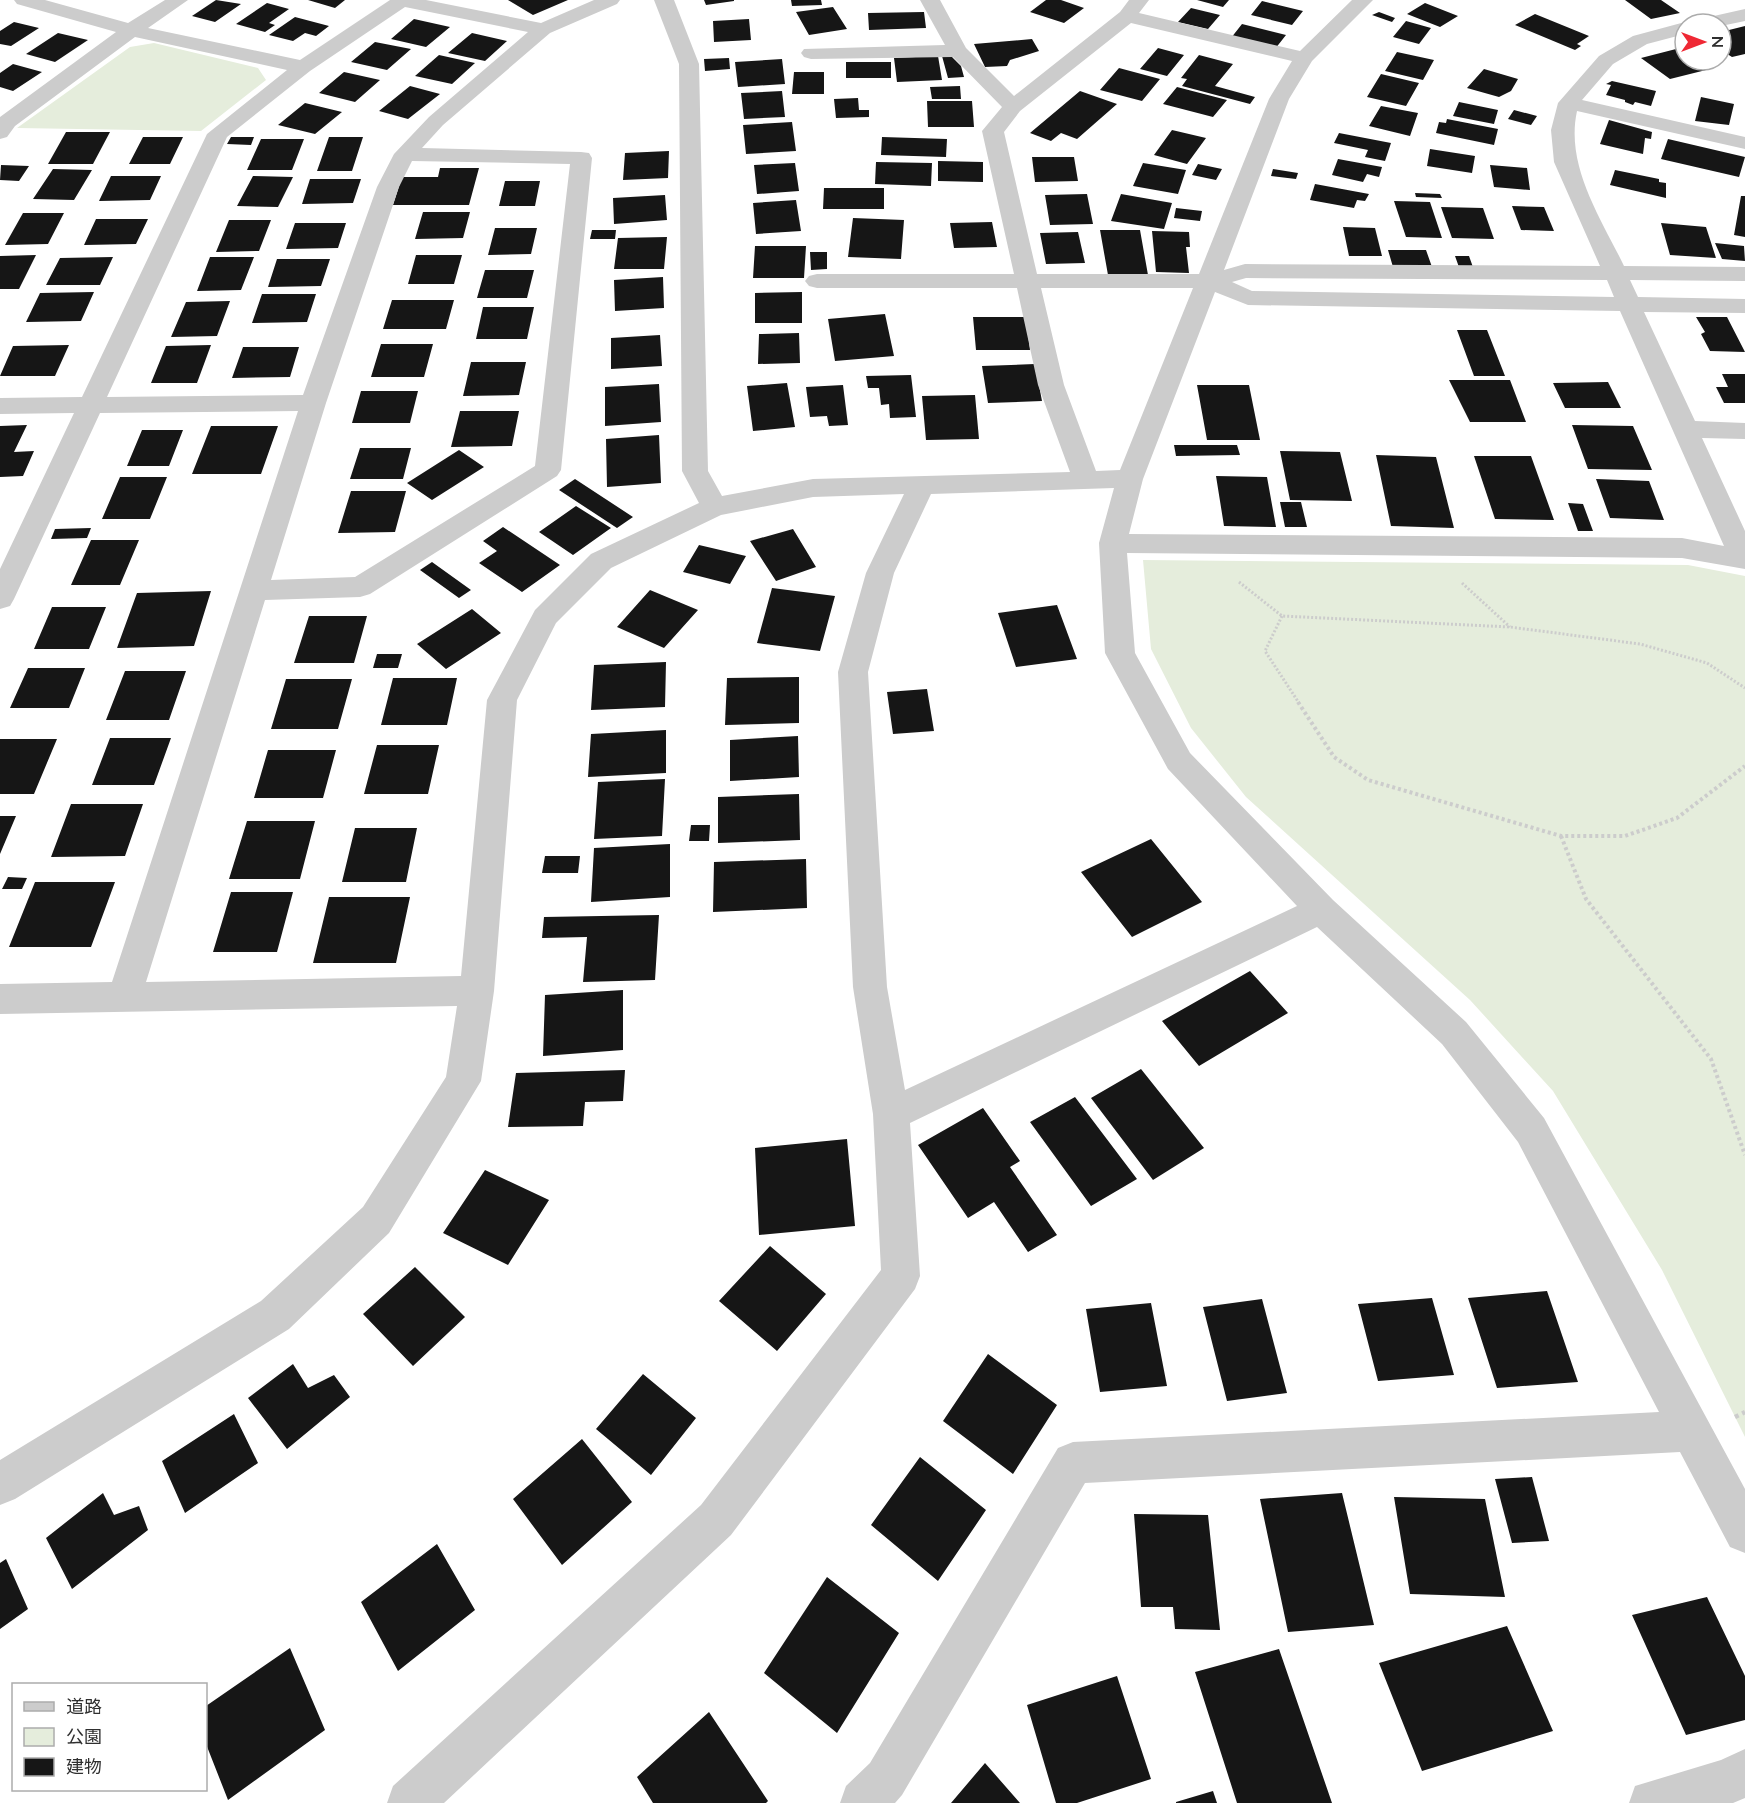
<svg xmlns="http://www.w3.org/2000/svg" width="1745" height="1803" font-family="Lato,'Noto Sans JP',sans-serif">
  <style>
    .green { fill: #e5eddc }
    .building { fill: #161616 }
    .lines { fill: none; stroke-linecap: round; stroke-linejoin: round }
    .path-far2 { stroke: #ccc; stroke-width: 3; stroke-dasharray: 2 2; stroke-linecap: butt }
    .path-far1 { stroke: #ccc; stroke-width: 4; stroke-dasharray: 3 3; stroke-linecap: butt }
    .path { stroke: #ccc; stroke-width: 4.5; stroke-dasharray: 4 4; stroke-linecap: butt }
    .minor { fill: #ccc; fill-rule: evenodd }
  </style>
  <rect width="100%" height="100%" fill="#fff"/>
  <path class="green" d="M154 43 258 68 266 80 201 131 17 128 130 47Z
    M1143 560 1688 565 1745 576V1437L1662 1270 1553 1091 1470 1000 1246 797 1191 728 1151 649Z"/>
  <path class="building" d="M216 0 241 4 215 22 192 16Z
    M308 0H345L335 8Z
    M508 0H568L533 15Z
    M704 0H734V1L706 5Z
    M791 0H821L822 5 792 6Z
    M1046 0H1061L1084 8 1064 23 1030 12Z
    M1197 0H1229L1223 7Z
    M1625 0H1661L1680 13 1651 19Z
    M1262 1 1303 11 1292 25 1251 15Z
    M267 3 289 9 269 23 275 25 265 32 236 24Z
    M1425 3 1458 16 1440 27 1407 14Z
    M833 7 847 29 809 35 796 12Z
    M1191 8 1220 15 1208 29 1178 22Z
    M924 12 926 28 869 30 868 13Z
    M1379 12 1395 18 1392 22 1372 15Z
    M1535 14 1589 36 1577 44 1581 46 1575 50 1515 25Z
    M295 17 329 26 316 36 305 33 293 41 269 35Z
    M414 19 450 27 426 47 391 39Z
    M749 19 751 40 714 42 713 21Z
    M1406 21 1431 28 1419 44 1393 37Z
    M14 22 39 28 11 46 0 44V31Z
    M1242 24 1286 35 1275 49 1231 38Z
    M1745 26V54L1732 57 1721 50V32Z
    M58 33 88 40 55 62 26 54Z
    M472 33 507 41 485 61 448 53Z
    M1032 39 1039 51 1010 60 1007 66 985 67 974 44Z
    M375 42 411 49 387 70 351 62Z
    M1158 48 1184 55 1167 76 1140 69Z
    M1676 49 1685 56V60H1691L1706 70 1670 79 1641 58Z
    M1397 52 1434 60 1423 80 1385 71Z
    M439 55 475 63 452 84 415 76Z
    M1199 55 1233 64 1215 86 1255 97 1250 104 1182 86 1187 79 1181 78Z
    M938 56 942 80 897 82 894 58Z
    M942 56H951L961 66 964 77 948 78Z
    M729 58 730 69 705 71 704 59Z
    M782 59 785 84 738 87 735 62Z
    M846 62H891V78H846Z
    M13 64 42 72 13 91 0 87V73Z
    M1119 68 1160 79 1142 101 1100 90Z
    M1484 69 1518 79 1511 91 1499 97 1467 88Z
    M344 72 380 80 355 102 319 93Z
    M794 72H824V94H792Z
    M1381 74 1419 83 1406 106 1367 97Z
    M1612 81 1656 91 1651 106 1635 102 1633 105 1625 102V100L1606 95 1611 85 1606 84Z
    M410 86 440 94 408 119 379 111Z
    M960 86 961 99H932L930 87Z
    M1177 87 1227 100 1213 117 1163 104Z
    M782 91 785 117 744 119 741 93Z
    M1080 91 1117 104 1077 139 1061 133 1051 141 1030 133Z
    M1701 97 1734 104 1729 125 1695 121Z
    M858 98 859 110H869V117L836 118 834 99Z
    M927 101H972L974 127H928Z
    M1459 102 1498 110 1494 124 1453 116Z
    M305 103 342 112 315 134 278 125Z
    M1381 106 1418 113 1410 136 1369 126Z
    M1514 110 1537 116 1531 125 1508 119Z
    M1447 119 1498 129 1494 145 1436 133 1439 122 1446 123Z
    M1609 120 1652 132 1651 139 1645 138 1643 154 1600 144Z
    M792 122 796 151 746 154 743 125Z
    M1172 130 1206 138 1187 164 1154 155Z
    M66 132H110L93 164H48Z
    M1339 133 1391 143 1385 161 1365 157 1368 150 1334 143Z
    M143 137H183L170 164H129Z
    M231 137H254L251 145 227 144Z
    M329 137H363L352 171H317Z
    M882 137 947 139 946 157 881 155Z
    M261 139H304L292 170H247Z
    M1668 139 1745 157 1739 177 1661 159Z
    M1430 149 1475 156 1472 173 1427 166Z
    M669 151 668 178 623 180 625 153Z
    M1032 157H1074L1078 181 1035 182Z
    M1338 159 1382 167 1379 177 1367 174 1363 182 1332 175Z
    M938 161 983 162V182L938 181Z
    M876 162 932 163 931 186 875 184Z
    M795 163 799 191 757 194 754 165Z
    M1143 163 1186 170 1178 194 1133 186Z
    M1198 164 1222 169 1216 180 1192 175Z
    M1 165 29 166 19 181 0 180Z
    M1490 165 1527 168 1530 190 1494 187Z
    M440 168H479L469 205H393L402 177H438Z
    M53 169 92 170 74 200 33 199Z
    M1273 169 1298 173 1296 179 1271 176Z
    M1615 170 1659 179V182L1666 183V198L1610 185Z
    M111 176H161L150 200 99 201Z
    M253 176 293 177 278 207 237 206Z
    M310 179H361L353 203 302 204Z
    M505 181H540L535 206H499Z
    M1315 184 1369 194 1365 201 1357 200 1354 208 1310 200Z
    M824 188H884V209H823Z
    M1415 193 1440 194 1442 198 1416 197Z
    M1087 194 1093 224 1050 225 1045 195Z
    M1121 194 1172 203 1164 229 1111 221Z
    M665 195 667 220 614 224 613 198Z
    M1741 196H1745V237L1734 235Z
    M796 200 801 231 756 234 753 203Z
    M1394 201 1430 202 1442 238 1406 237Z
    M1512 206 1544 207 1554 231 1521 230Z
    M1441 207 1483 208 1494 239 1452 238Z
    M1176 208 1202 211 1200 221 1174 218Z
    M423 212H470L463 238 415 239Z
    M23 213H64L48 244 5 245Z
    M853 218 904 220 901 259 848 257Z
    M96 219H148L136 244 84 245Z
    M229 220H271L259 251 216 252Z
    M992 222 997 247 954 248 950 223Z
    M295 223H346L338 248 286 249Z
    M1661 223 1706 227 1716 258 1670 255Z
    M1343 227 1375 228 1382 256H1349Z
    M495 228H537L531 254 488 255Z
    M592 230H616L615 239H590Z
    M1100 230H1140L1148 275H1108Z
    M1152 231 1189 232 1190 247H1186L1189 273 1156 272Z
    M1078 232 1085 263 1046 264 1040 233Z
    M667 237 664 269H614L618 238Z
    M1715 243 1744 246 1745 261 1722 259Z
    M755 246H806L804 278H753Z
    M1388 250H1426L1432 267H1393Z
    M810 252H827V269L811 270Z
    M36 255 19 289H0V256Z
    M416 255H462L454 284H408Z
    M1455 256H1469L1474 270H1460Z
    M113 257 100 285H46L60 258Z
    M210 257H254L241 290 197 291Z
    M277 259H330L321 286 268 287Z
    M485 270H534L527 298H477Z
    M663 277 664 308 615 311 614 280Z
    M94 292 81 321 26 322 40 293Z
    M802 292V323H755V293Z
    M262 294H316L307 322 252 323Z
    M392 300H454L446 329H383Z
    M230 301 217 336 171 337 186 302Z
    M483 307H534L527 339H476Z
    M885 314 894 356 835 361 828 319Z
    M973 317H1026L1030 350H976Z
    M1696 317H1727L1745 352 1710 351 1701 334 1705 332Z
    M1457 330H1487L1505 376H1474Z
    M799 333 800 363 758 364 759 334Z
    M660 335 662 366 611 369V338Z
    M381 344H433L424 377H371Z
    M69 345 55 376H0L13 346Z
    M211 345 197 383H151L166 346Z
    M243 347H299L290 377 232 378Z
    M471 362H526L519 395 463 396Z
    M1035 364 1042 401 988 403 982 366Z
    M1722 374H1745V403H1724L1716 387H1728Z
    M911 375 916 417 890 418 889 404 881 405 879 388H868L866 376Z
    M1449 380H1510L1526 422H1470Z
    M1608 382 1621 408H1565L1553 383Z
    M787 383 795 427 753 431 747 386Z
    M659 384 661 422 605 426V387Z
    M843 385 848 425 829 426 827 416 810 417 806 387Z
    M1197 385H1249L1260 440H1207Z
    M361 391H418L410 423H352Z
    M975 395 979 439 926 440 922 396Z
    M460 411H519L512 446 451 447Z
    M27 425 14 452 34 451 23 476 0 477V426Z
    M1572 425 1633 426 1652 470 1588 469Z
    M211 426H278L261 474H192Z
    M142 430H183L169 466H127Z
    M659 435 661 483 607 487 606 439Z
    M1174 445H1237L1240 455 1176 456Z
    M360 448H411L403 479H350Z
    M459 450 484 467 432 500 407 483Z
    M1280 451 1340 452 1352 501 1290 500Z
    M1376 455 1436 457 1454 528 1391 526Z
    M1474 456H1531L1554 520 1495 519Z
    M1216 476 1267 477 1276 527 1224 526Z
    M120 477H167L150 519H102Z
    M575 479 633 517 617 528 559 490Z
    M1596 479 1649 481 1664 520 1610 518Z
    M351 491H406L395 532 338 533Z
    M1280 502H1301L1307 527H1285Z
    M1568 503 1583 504 1593 531H1578Z
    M576 506 611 528 573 555 539 532Z
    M503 527 560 565 522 592 479 563 497 551 483 541Z
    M91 528 87 538 51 539 55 529Z
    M793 529 816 567 776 581 750 541Z
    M91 540H139L120 585H71Z
    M699 545 746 556 730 584 683 572Z
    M432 562 471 590 459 598 420 570Z
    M772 588 835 596 820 651 757 643Z
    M650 590 698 610 664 648 617 627Z
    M211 591 194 646 117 648 137 593Z
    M1057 605 1077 659 1016 667 998 613Z
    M52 607H106L89 649H34Z
    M472 609 501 633 446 669 417 644Z
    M309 616H367L354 663H294Z
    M377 654H402L398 668H373Z
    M666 662 665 707 591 710 594 665Z
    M28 668H85L69 708H10Z
    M125 671H186L169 720H106Z
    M799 677V723L725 725 727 678Z
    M393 678H457L447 725H381Z
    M286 679H352L338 729H271Z
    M927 689 934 731 893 734 887 692Z
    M666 730V773L588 777 591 734Z
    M798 736 799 777 730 781V740Z
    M110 738H171L154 785H92Z
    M0 739H57L34 794H0Z
    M377 745H439L428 794H364Z
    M268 750H336L323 798H254Z
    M665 779 662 836 594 839 598 782Z
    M799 794 800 840 718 843V797Z
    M71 804H143L125 856 51 857Z
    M0 816H16L0 854Z
    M247 821H315L300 879H229Z
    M691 825H710L709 841H689Z
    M355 828H417L406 882H342Z
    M1151 839 1202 902 1132 937 1081 872Z
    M670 844V897L591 902 594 848Z
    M545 856H580L578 873H542Z
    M806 859 807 908 713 912 714 862Z
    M8 877 27 878 22 889H2Z
    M35 882H115L91 947H9Z
    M231 892H293L277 952H213Z
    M329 897H410L396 963H313Z
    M659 915 655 980 583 982 587 937 542 938 544 917Z
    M1250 971 1288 1013 1199 1066 1162 1021Z
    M623 990V1050L543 1056 545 995Z
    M1141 1069 1204 1148 1153 1180 1091 1098Z
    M625 1070 623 1101 585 1102 583 1126 508 1127 516 1073Z
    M1075 1097 1137 1179 1091 1206 1030 1122Z
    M983 1108 1020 1161 1010 1167 1057 1235 1028 1252 994 1202 968 1218 918 1145Z
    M847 1139 855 1226 759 1235 755 1148Z
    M485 1170 549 1200 508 1265 443 1233Z
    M770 1246 826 1294 777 1351 719 1301Z
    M415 1267 465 1317 413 1366 363 1314Z
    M1547 1291 1578 1382 1497 1388 1468 1298Z
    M1432 1298 1454 1375 1378 1381 1358 1304Z
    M1262 1299 1287 1393 1227 1401 1203 1307Z
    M1151 1303 1167 1386 1100 1392 1086 1309Z
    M988 1354 1057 1405 1013 1474 943 1421Z
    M293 1364 308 1388 334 1375 350 1397 287 1449 248 1398Z
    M643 1374 696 1418 651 1475 596 1429Z
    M234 1414 258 1463 185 1513 162 1461Z
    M582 1439 632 1502 562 1565 513 1499Z
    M920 1457 986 1510 938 1581 871 1525Z
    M1532 1477 1549 1541 1512 1543 1495 1479Z
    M103 1493 114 1515 139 1506 148 1530 72 1589 46 1538Z
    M1342 1493 1374 1625 1288 1632 1260 1499Z
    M1394 1497 1485 1499 1505 1597 1410 1594Z
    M1134 1514 1208 1515 1220 1630 1175 1629 1173 1607H1141Z
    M437 1544 475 1610 398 1671 361 1602Z
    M6 1559 28 1609 0 1629V1563Z
    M827 1577 899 1633 837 1733 764 1673Z
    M1707 1597 1745 1676V1720L1686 1735 1632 1615Z
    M1507 1626 1553 1731 1422 1771 1379 1663Z
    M290 1648 325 1730 228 1800 206 1744V1706Z
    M1279 1649 1332 1803H1237L1195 1672Z
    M1117 1676 1151 1779 1077 1803H1056L1027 1705Z
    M709 1712 768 1801 766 1803H653L637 1777Z
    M985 1763 1020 1803H951Z
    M1213 1791 1217 1803H1176V1802Z"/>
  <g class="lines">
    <path class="path-far2" d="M1239 582 1282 616 1510 627 1640 644 1707 663 1745 688
      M1462 583 1510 627
      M1282 616 1265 651 1299 703"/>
    <path class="path-far1" d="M1298 702 1334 757 1368 780 1561 836H1625L1677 818 1745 766
      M1561 836 1586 899 1711 1059 1745 1155"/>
    <path class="path" d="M1735 1417 1745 1412"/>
    <path class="minor" d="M14 0H45L128 23 165 0H188L148 28 300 60 390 0H426L541 23 594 0H620L617 4 550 33 443 125 422 148 581 152 589 153 592 158 561 470 557 476 370 594 360 597 265 600 146 982 461 976 487 700 535 610 591 554 699 503 682 471 679 64 654 0H674L699 64 708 471 722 496 813 479 1070 472 1038 385 1017 288H817L809 286 805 281 809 276 817 274H1014L982 131 1002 107 953 57 811 59 804 57 801 53 804 49 945 45 920 0H940L966 48 1014 96 1120 12 1129 0H1149L1139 13 1300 51 1352 0H1373L1312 61 1289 99 1224 270 1245 264 1600 266 1554 162 1551 130 1558 103 1599 56 1633 36 1685 22 1692 24H1685V34L1647 44 1613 64 1582 100 1745 137V149L1577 111C1565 166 1601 218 1624 266L1745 267V281L1630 280 1638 297 1745 299V313L1644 312 1695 421 1745 423V439L1702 438 1745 531V569L1682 558 1127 553 1135 653 1190 753 1333 900 1466 1022 1544 1118 1745 1489V1553L1730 1547 1680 1452 1085 1483 902 1795 895 1803H840L846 1786 870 1763 1058 1448 1073 1442 1659 1412 1518 1142 1442 1044 1317 927 910 1123 920 1276 915 1289 731 1535 444 1803H387L393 1786 701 1505 881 1270 873 1114 853 987 838 672 866 573 904 494 813 497 721 515 611 568 556 623 517 700 494 991 481 1081 389 1233 289 1329 15 1499 0 1505V1460L261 1301 363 1207 446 1077 457 1006 0 1014V984L112 982 298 411 100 413 14 599 10 606 0 609V569L74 413 0 414V398L82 397 207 134 287 70 135 37 15 126 7 137 0 139V117L116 32 17 4ZM405 7 528 32 429 117 394 154 377 187 303 395 107 397 227 137 310 71ZM1131 23 1292 61 1269 99 1199 274H1037L1004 132 1020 111ZM412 161 570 164 535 466 355 577 271 580 326 403 399 187ZM1246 278 1607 280 1614 297 1252 291 1232 282ZM1041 288H1193L1120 470 1096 471 1064 385ZM1215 292 1248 305 1620 311 1724 546 1682 538 1129 534 1143 479ZM1114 488 1099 543 1105 653 1168 769 1297 906 905 1090 887 987 868 672 894 573 931 494Z
      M1745 9V21L1721 26 1693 24 1696 20Z
      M1745 1749V1798L1733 1803H1629L1635 1786 1721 1760Z"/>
  </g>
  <rect x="12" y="1683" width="195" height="108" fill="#ffffff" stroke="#acacac" stroke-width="1.5"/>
  <rect x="24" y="1702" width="30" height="9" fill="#cccccc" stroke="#acacac" stroke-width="1.5"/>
  <text x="66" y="1713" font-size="18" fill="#2f2f2f">道路</text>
  <rect x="24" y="1728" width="30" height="18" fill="#e5eddc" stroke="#acacac" stroke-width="1.5"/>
  <text x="66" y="1743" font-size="18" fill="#2f2f2f">公園</text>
  <rect x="24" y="1758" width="30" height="18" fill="#161616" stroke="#acacac" stroke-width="1.5"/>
  <text x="66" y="1773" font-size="18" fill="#2f2f2f">建物</text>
  <g transform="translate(1703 42) rotate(90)"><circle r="28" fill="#ffffff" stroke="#acacac" stroke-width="1.5"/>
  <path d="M0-4.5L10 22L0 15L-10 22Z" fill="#ef2834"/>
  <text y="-9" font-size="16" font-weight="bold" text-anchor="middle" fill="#2f2f2f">N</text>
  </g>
</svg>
